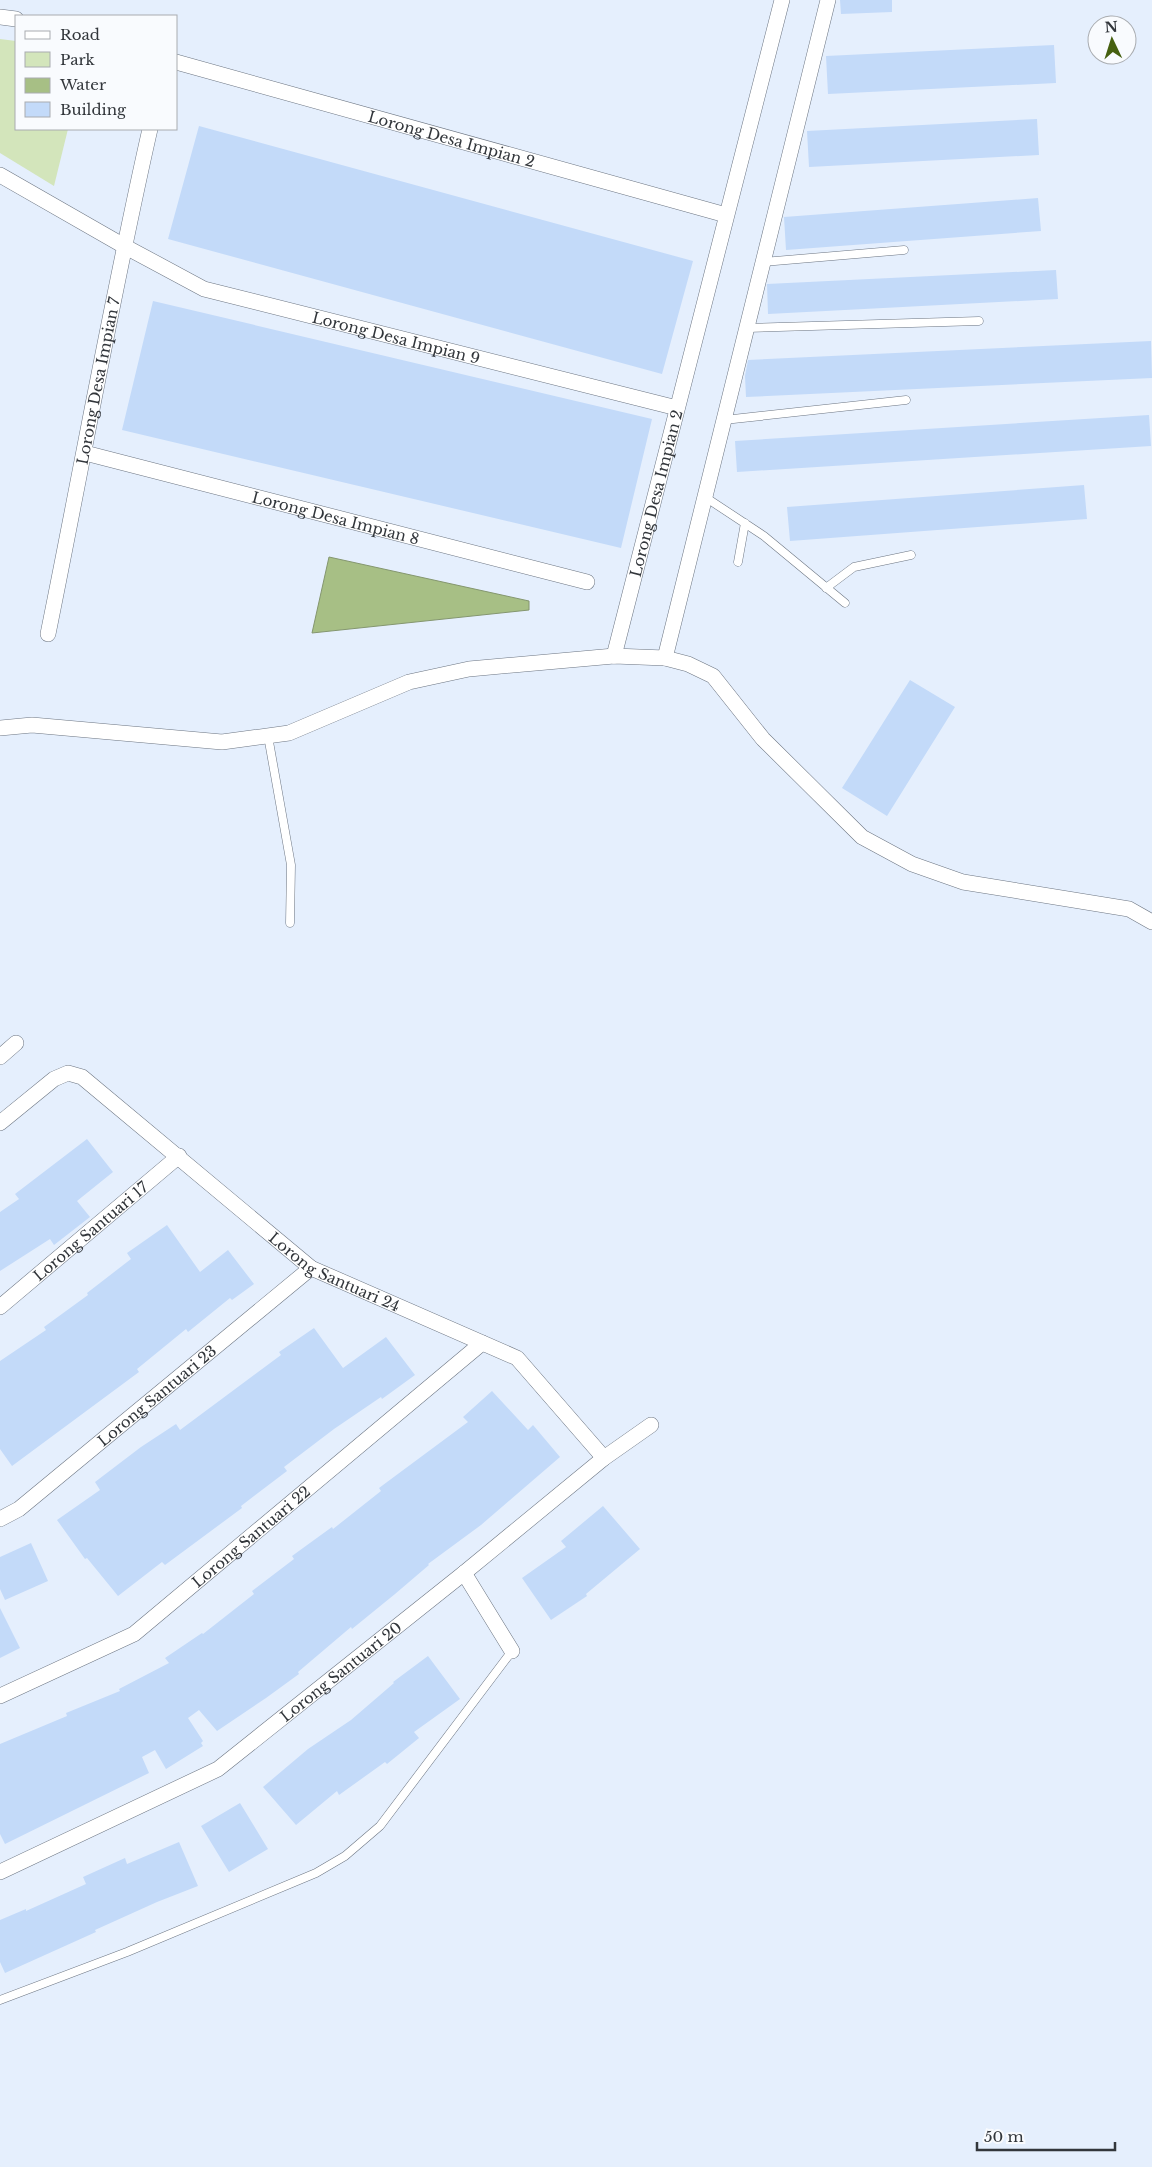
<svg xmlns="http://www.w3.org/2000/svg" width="1152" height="2167" font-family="'Libre Baskerville',serif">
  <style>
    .green { fill: #d3e5bb }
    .water { fill: #a7bf85; stroke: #84966f }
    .building { fill: #c3daf9 }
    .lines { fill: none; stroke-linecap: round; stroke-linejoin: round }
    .lane-casing { stroke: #6c7582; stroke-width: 9 }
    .street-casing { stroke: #6c7582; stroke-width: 16 }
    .lane { stroke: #fff; stroke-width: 8 }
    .street { stroke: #fff; stroke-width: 15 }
    .labels { text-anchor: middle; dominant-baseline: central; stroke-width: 4; stroke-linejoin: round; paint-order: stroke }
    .street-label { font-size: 15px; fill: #32363b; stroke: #f9fbfe }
  </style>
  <rect width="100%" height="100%" fill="#e5effd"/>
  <path class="green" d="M0 39 16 41V129H68L54 186 0 153Z"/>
  <path class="water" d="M329 557 529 601V610L312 633Z"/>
  <path class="building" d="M840 0H892V12L841 14Z
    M1054 45 1056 83 828 94 826 56Z
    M1037 119 1039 155 809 167 807 131Z
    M199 126 693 261 662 374 168 239Z
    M1038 198 1041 231 786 250 784 217Z
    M1056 270 1058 299 768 314 767 284Z
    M153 301 652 419 621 548 122 430Z
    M1151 341 1152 378 746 397 745 376 748 360Z
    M1149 415 1151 446 737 472 735 441Z
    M1084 485 1087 519 790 541 787 507Z
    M910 680 955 707 887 816 842 788Z
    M87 1139 113 1172 77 1201 90 1217 54 1245 50 1239 0 1271V1212L19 1199 15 1194Z
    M167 1225 200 1272 228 1250 254 1284 232 1300 230 1298 188 1332 186 1329 137 1369 139 1372 12 1466 0 1449V1361L46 1330 44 1327 88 1295 87 1293 131 1259 127 1253Z
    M314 1328 343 1368 386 1337 415 1375 382 1399 381 1397 334 1429 284 1467 287 1471 241 1506 242 1508 165 1565 162 1562 118 1596 87 1558 85 1559 57 1520 100 1490 95 1482 141 1447 176 1424 180 1430 281 1355 279 1352Z
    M492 1391 528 1430 533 1425 560 1457 481 1525 428 1564 429 1565 395 1594 352 1629 351 1627 298 1672 299 1674 266 1698 217 1731 199 1710 188 1718 203 1741 201 1743 203 1746 166 1769 155 1750 142 1757 149 1773 5 1844 0 1834V1744L67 1716 66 1713 120 1691 119 1689 169 1663 165 1658 202 1633 203 1634 254 1594 252 1591 294 1559 292 1556 332 1527 333 1529 381 1491 379 1488 468 1422 463 1417Z
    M603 1506 640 1549 586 1594 587 1596 551 1620 522 1578 566 1547 561 1541Z
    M31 1543 48 1581 5 1600 0 1589V1557Z
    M0 1608 20 1648 0 1658Z
    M428 1656 460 1699 414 1732 419 1738 387 1764 385 1762 339 1795 337 1791 296 1825 263 1787 308 1749 351 1720 394 1683 393 1682Z
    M240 1803 268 1849 229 1872 201 1826Z
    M179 1842 198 1886 157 1902 95 1930 96 1932 5 1973 0 1962V1920L26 1909V1911L86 1884 83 1877 125 1858 127 1864Z"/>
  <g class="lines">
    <defs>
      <path id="lane" d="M763 262 904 250
        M747 328 979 321
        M724 420 906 400
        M705 497 764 536 845 603
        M738 562 745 523
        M826 588 854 567 911 555
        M268 736 291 865 290 923
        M0 2000 127 1952 316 1873 345 1856 380 1826 512 1651"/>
      <g id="street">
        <path d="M0 17 16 19"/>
        <path id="s1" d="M176 62 726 215"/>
        <path id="s2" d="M0 175 124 246 204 289 677 408"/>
        <path id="s3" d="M85 453 587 582"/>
        <path id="s4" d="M48 634C82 466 112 296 150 129"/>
        <path id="s5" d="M614 656 782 0"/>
        <path d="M665 658 828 0"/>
        <path d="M0 728 32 725 222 742 289 733 409 682 469 669 614 656 665 658 688 664 713 676 763 739 862 837 912 864 963 882 1129 909 1152 922"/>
        <path d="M0 1057 16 1043"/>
        <path id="s6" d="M0 1123 54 1079 68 1073 82 1077 311 1268 517 1358 604 1458"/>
        <path id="s7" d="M0 1307 179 1156"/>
        <path id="s8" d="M0 1519 19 1509 311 1268"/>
        <path d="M464 1573 512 1651"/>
        <path id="s9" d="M0 1696 134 1634 482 1343"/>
        <path id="s10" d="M0 1872 218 1769 464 1573 604 1458 651 1425"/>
      </g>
    </defs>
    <use href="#lane" class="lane-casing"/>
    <use href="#street" class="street-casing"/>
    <use href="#lane" class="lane"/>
    <use href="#street" class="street"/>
  </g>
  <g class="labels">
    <g class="street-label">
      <text stroke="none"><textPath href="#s1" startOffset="286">Lorong Desa Impian 2</textPath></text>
      <text stroke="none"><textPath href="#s2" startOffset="432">Lorong Desa Impian 9</textPath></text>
      <text stroke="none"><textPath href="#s4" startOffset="258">Lorong Desa Impian 7</textPath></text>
      <text stroke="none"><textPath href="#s5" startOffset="168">Lorong Desa Impian 2</textPath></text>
      <text stroke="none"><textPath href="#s3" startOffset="259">Lorong Desa Impian 8</textPath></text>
      <text stroke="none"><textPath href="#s7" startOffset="118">Lorong Santuari 17</textPath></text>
      <text stroke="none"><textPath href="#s6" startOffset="420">Lorong Santuari 24</textPath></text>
      <text stroke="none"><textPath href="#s8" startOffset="200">Lorong Santuari 23</textPath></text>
      <text stroke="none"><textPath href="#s9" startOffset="300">Lorong Santuari 22</textPath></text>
      <text stroke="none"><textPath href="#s10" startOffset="398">Lorong Santuari 20</textPath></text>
    </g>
  </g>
  <rect x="15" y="15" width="162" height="115" fill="#f9fbfe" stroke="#a9acb0"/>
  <rect x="25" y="31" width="25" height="8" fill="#ffffff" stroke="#a9acb0"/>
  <text x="60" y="40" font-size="15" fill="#32363b">Road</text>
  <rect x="25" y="52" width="25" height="15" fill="#d3e5bb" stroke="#a9acb0"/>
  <text x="60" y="65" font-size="15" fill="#32363b">Park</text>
  <rect x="25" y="78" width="25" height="15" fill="#a7bf85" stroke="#a9acb0"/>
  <text x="60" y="90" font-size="15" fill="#32363b">Water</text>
  <rect x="25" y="102" width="25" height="15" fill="#c3daf9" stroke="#a9acb0"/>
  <text x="60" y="115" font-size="15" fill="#32363b">Building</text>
  <g transform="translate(1112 40) rotate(356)"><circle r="24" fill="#f9fbfe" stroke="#a9acb0"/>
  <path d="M0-4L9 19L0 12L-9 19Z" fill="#466010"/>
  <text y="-8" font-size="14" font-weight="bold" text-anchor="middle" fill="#32363b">N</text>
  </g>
  <path d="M977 2142v8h138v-8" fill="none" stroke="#32363b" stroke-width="2.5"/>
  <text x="984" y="2142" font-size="15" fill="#32363b" stroke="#f9fbfe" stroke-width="4" paint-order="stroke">50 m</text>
</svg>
